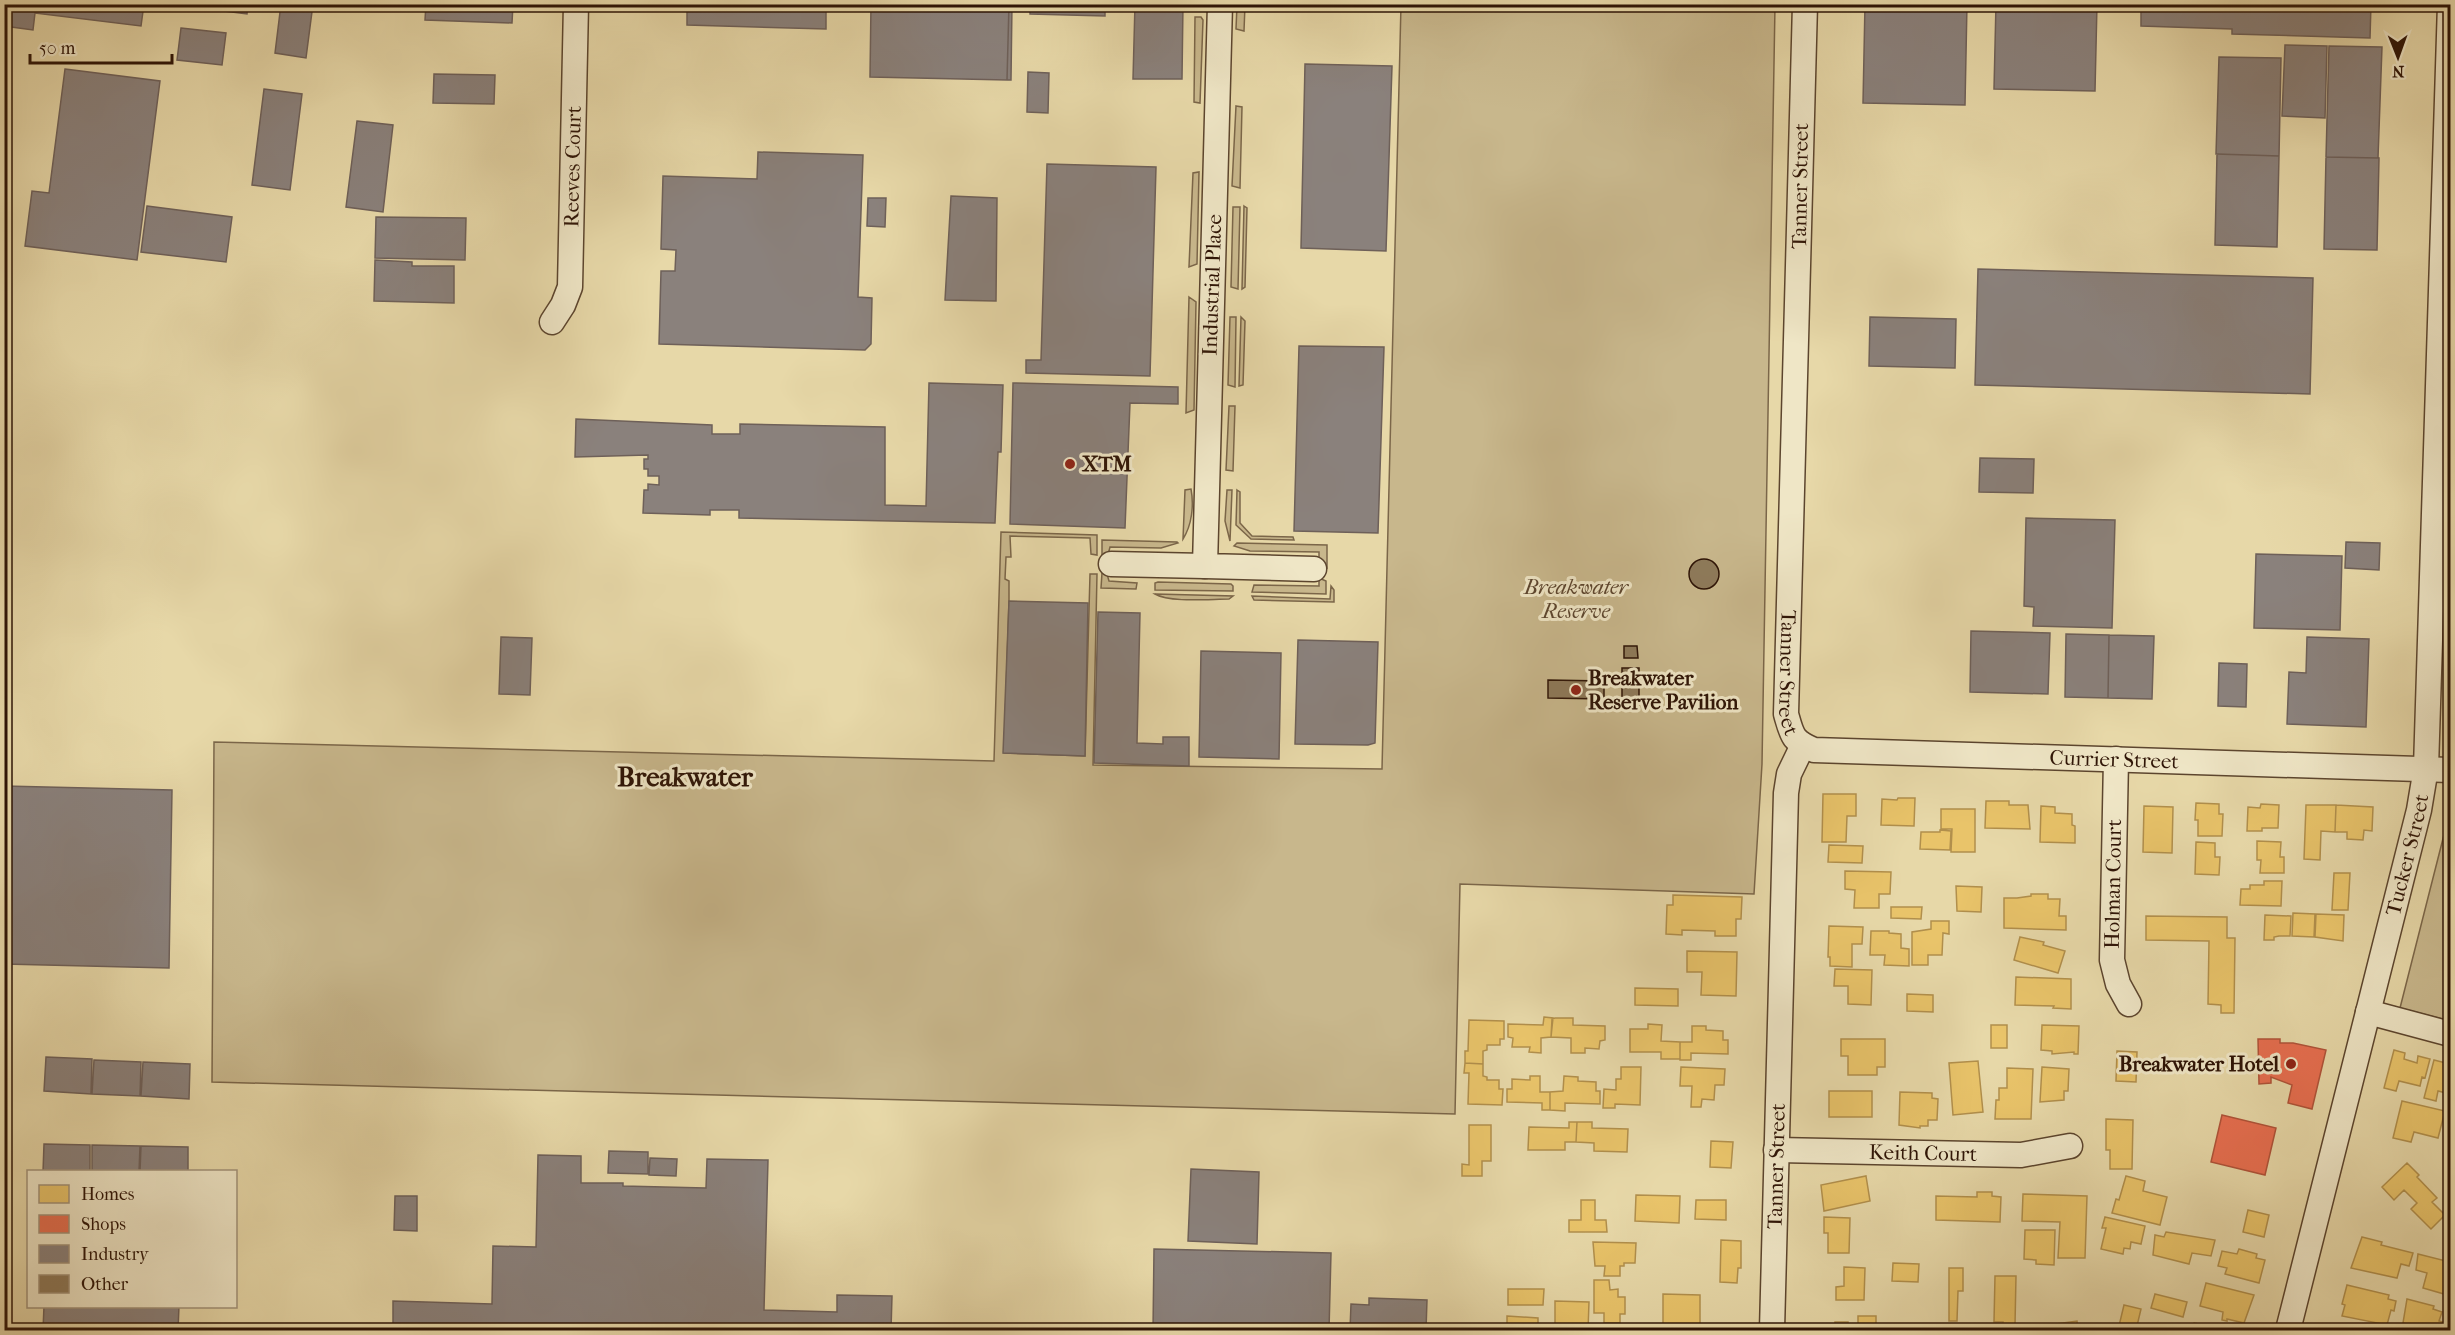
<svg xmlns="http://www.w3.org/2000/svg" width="2455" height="1335" font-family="'IM FELL French Canon',serif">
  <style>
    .green { fill: #c8b78c; stroke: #7b6649; stroke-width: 1.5 }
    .homes { fill: #e9c46a; stroke: #b18f4c; stroke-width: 1.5 }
    .shops { fill: #e76f51; stroke: #b0543a; stroke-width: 1.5 }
    .industry { fill: #8a817c; stroke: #6e6059; stroke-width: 1.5 }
    .building { fill: #8e7a5a; stroke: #2e1406; stroke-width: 1.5 }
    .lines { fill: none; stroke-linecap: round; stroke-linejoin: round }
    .minor-casing { stroke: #5c452e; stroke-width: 27 }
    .minor { stroke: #efe6c6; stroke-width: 24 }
    .poi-dot { fill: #8f2418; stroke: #efe6c6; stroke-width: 2 }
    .labels { text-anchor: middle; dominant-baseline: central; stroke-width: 6; stroke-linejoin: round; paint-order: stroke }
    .street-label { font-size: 21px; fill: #2e1406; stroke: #efe6c6 }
    .poi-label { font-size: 21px; font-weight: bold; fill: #2e1406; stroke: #efe6c6; text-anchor: start }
    .park-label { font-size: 21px; font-style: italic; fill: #5c452e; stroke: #efe6c6 }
    .district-label { font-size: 27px; font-weight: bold; fill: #2e1406; stroke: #efe6c6 }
  </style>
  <rect width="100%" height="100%" fill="#e7d8a8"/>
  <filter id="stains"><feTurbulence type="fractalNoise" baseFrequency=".00333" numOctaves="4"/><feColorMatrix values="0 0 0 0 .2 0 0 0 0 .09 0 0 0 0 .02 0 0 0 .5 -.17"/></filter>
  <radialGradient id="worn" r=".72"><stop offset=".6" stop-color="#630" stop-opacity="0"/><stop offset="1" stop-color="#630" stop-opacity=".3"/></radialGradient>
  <path class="green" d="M1237 5H1245L1244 31 1236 29Z
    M1401 5H1775L1762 764 1754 894 1460 884 1455 1114 212 1082 214 742 994 761 1001 532 1097 535V555L1091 554 1090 538 1010 536 1011 557H1006L1005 579 1009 581V601L1004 753 1085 756 1090 574H1097L1093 765 1382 769Z
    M1195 17H1201L1203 20 1200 103 1194 102Z
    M1236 106 1242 107 1240 188 1232 186Z
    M1199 172 1197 264 1189 267 1193 173Z
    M1244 206 1247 208 1245 287 1242 289Z
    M1233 207H1240L1238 289 1231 287Z
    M1189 297 1196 302 1194 410 1186 413Z
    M1230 317H1236L1235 387 1228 385Z
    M1241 317 1245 321 1243 385 1239 386Z
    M1229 406H1235L1233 471 1226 470Z
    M1191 489C1194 505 1192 525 1183 539L1185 490Z
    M1227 490H1232L1230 541 1225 521Z
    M1237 490 1240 492V523L1252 536 1293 537 1294 540 1251 539 1236 525Z
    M1102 540 1177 542 1178 543 1161 548 1110 547 1108 555H1102Z
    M1237 543 1327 545V568L1319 565V552L1250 551 1234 546Z
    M1102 573 1107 574 1109 581 1137 583 1136 589 1101 588Z
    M1319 578 1326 581V594L1252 592 1254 585 1319 586Z
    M1158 582 1231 584 1233 586V591L1155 590V583Z
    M1331 586 1334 590V602L1254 600 1252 596 1330 599Z
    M1155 594 1233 596 1229 599C1210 599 1170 603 1155 594Z
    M2450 811V1021L2400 1008Z"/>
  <path class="homes" d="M1823 794H1856V816H1847L1846 842H1822Z
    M1898 798H1915L1914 826 1881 825 1882 799 1897 800Z
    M1986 801H2009V805H2028L2030 829 1985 828Z
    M2196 803 2219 804V814H2223L2222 836H2198V820H2195Z
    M2261 804 2279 805 2278 828H2262V831H2247L2248 807 2260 808Z
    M2306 805H2336L2335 832 2321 831 2320 860 2304 859Z
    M2336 805 2373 807 2372 831 2364 830 2363 840 2347 839V832H2335Z
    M2041 806 2055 807V813L2072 814V825L2075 826V843L2040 842Z
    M2144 806 2173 807 2172 853 2143 852Z
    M1941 809H1975V852H1951L1952 829H1941Z
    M1940 830 1951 831 1950 850 1920 849 1921 832H1940Z
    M2257 841 2281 842 2280 857H2284V873H2260L2261 860H2257Z
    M2196 842 2215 843V857H2220L2219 875 2195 874Z
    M1829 845 1863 846 1862 863 1828 862Z
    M1845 871 1891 872 1890 894H1879V908H1854L1855 890 1845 889Z
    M2334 873H2350L2348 910H2332Z
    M2264 881H2282L2281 906 2240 905 2241 889H2250V885H2264Z
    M1956 886 1982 887 1981 912 1957 911Z
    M2031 894H2048V899H2060L2059 916H2066V930L2004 928V898H2017L2031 896Z
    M1673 895 1742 897 1741 919H1736V936H1715V931L1682 930V935L1666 934 1667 905H1673Z
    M1891 907H1922L1921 919 1891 918Z
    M2293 913 2315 914 2314 937 2292 936Z
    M2316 914 2344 915 2343 941 2315 937Z
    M2265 915 2291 916 2290 936H2279L2274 937V940H2264Z
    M2146 916 2227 917V938H2235L2234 1013H2221V1005L2208 1004 2209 941 2146 940Z
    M1931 921H1949V934L1943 933 1942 955H1928V965H1912V932L1931 929Z
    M1829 926 1863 927 1862 944H1852V967L1830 966V957H1828Z
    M1871 931H1889V933L1901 934V948L1909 949V966L1884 965 1885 955H1870Z
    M2020 937 2044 942 2043 945 2065 951 2058 973 2014 960Z
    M1687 951 1737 952 1736 996 1701 995 1702 972H1687Z
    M1835 969 1872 970 1871 1005 1848 1004V986H1834Z
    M2016 977 2071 979V1009L2053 1008 2054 1006 2015 1005Z
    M1635 988 1678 989V1006L1635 1005Z
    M1907 994 1933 995V1012L1907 1011Z
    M1544 1017 1553 1018 1551 1037 1541 1038V1053L1529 1052 1530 1047H1512L1513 1038 1508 1037V1024L1543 1025Z
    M1555 1018H1573V1025L1605 1026V1040L1600 1041 1599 1049 1585 1048V1053H1571V1038L1551 1037 1552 1019Z
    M1469 1020 1504 1021V1039H1500V1045H1487V1050L1483 1051V1064L1465 1063V1051H1468Z
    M1648 1024 1662 1025 1661 1041 1680 1042V1059H1661V1052H1630V1029H1648Z
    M1991 1025H2007V1048H1991Z
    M2042 1025 2079 1026 2078 1054H2074V1052L2052 1054V1051L2041 1050Z
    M1692 1026H1706V1030L1723 1031V1040H1728V1054L1691 1053V1060H1680V1042H1692Z
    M1841 1039H1885V1067H1877V1075H1848V1056H1841Z
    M2394 1050 2405 1053 2404 1059 2417 1063 2418 1056 2430 1059 2425 1078 2422 1077 2420 1086 2399 1081 2396 1091 2384 1088Z
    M2117 1051 2137 1052 2136 1082 2116 1081Z
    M2434 1060 2446 1063 2444 1070 2450 1071V1094L2438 1091 2436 1101 2424 1098Z
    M1978 1061 1983 1112 1953 1115 1949 1063Z
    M1465 1063 1483 1064V1076L1487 1077V1080H1499V1089H1503L1502 1105 1468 1104 1469 1073H1464Z
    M1621 1067H1641L1640 1105 1615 1104V1108H1603L1604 1089 1616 1090V1079H1621Z
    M1681 1067 1725 1069 1724 1085H1715L1714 1100 1702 1099 1701 1107H1691L1692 1086H1680Z
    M2042 1067 2069 1069 2068 1091H2064V1100L2040 1102Z
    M2007 1068 2033 1069 2031 1119H1995L1996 1100H1999V1088H2007Z
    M1530 1076H1540V1092H1550V1110H1542V1103L1507 1102V1089H1512V1079L1530 1080Z
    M1564 1076 1578 1077V1081L1596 1082V1091H1600V1104L1565 1103V1111L1550 1110V1092L1563 1091Z
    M1829 1091H1872V1117H1829Z
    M1900 1092 1932 1093V1098L1938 1099 1937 1120H1928V1126H1920V1128L1899 1125Z
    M2402 1101 2445 1111 2438 1138 2414 1132 2411 1142 2393 1138Z
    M2106 1119 2133 1120 2132 1169H2110V1150H2106Z
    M1569 1122H1577L1576 1142H1565V1150H1528L1529 1127 1569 1128Z
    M1577 1122H1592V1128L1628 1129 1627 1152 1594 1151V1143L1576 1142Z
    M1469 1125H1491V1161H1482V1176H1462V1164L1469 1165Z
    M1711 1141 1733 1142 1731 1168 1710 1167Z
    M2407 1163 2419 1175 2417 1177 2437 1198 2432 1202 2445 1215 2431 1229 2411 1209 2417 1203 2404 1190 2394 1200 2382 1187Z
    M1866 1176 1870 1201 1824 1211 1821 1185Z
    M2126 1176 2145 1181 2143 1191 2167 1197 2160 1225 2112 1213 2116 1199 2119 1200Z
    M1977 1192H1992V1196L2001 1197 2000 1222 1936 1220V1196L1977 1197Z
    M2023 1194 2087 1196 2085 1258H2058L2060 1222 2022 1221Z
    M1636 1195 1680 1196 1679 1223 1635 1221Z
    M1581 1200H1595V1220H1606L1607 1232H1569V1220H1581Z
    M1696 1200H1726V1220L1695 1219Z
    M2248 1210 2269 1215 2264 1237 2243 1232Z
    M1824 1217 1850 1218 1849 1253H1828V1233H1824Z
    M2105 1217 2145 1226 2141 1244 2131 1242 2130 1249 2124 1248 2123 1254 2101 1249 2106 1228H2102Z
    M2025 1230H2055L2054 1265 2036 1264V1260L2024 1259Z
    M2166 1232 2215 1240 2211 1256 2192 1253 2189 1264 2153 1255 2155 1235 2164 1237Z
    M2362 1237 2382 1242 2381 1245 2413 1253 2409 1266 2401 1264 2397 1278 2351 1268Z
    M1721 1240 1741 1241V1268H1738L1737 1283 1720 1282Z
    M1593 1242 1636 1243 1635 1263H1624V1266H1620V1276H1604L1605 1266H1595Z
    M2239 1249 2257 1254 2256 1258 2265 1260 2259 1283 2225 1274 2227 1268 2218 1266 2222 1251 2237 1254Z
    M2418 1254 2450 1262 2449 1291H2445L2444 1294 2423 1288 2427 1273 2416 1270Z
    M1893 1263 1919 1264 1918 1282 1892 1281Z
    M1844 1267 1865 1268 1864 1300H1836V1287L1844 1286Z
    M1949 1268H1963V1291H1958L1957 1321H1949Z
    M1995 1276H2016L2015 1325H2038V1330H2003V1322H1994Z
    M1594 1280H1609L1610 1290 1618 1289V1297H1625V1314H1620V1323H1604V1313H1594Z
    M2206 1283 2254 1295 2244 1323 2227 1319V1321L2222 1320 2223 1312 2200 1306Z
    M2347 1285 2389 1295 2388 1299 2396 1301 2394 1311 2391 1310 2387 1325 2342 1316 2345 1305 2342 1304Z
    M1508 1289H1544L1543 1305H1508Z
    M1663 1294 1700 1295V1328L1663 1327Z
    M2155 1294 2187 1302 2183 1317 2151 1308Z
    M2407 1299 2434 1306 2433 1309 2442 1312 2439 1321 2450 1324 2449 1330H2417L2418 1327 2403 1323Z
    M1555 1301 1589 1302 1588 1330H1555Z
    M2124 1305 2141 1309 2136 1330H2118Z
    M1507 1316 1538 1318V1330H1507Z
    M1858 1316H1876V1330H1858Z
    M2077 1321 2078 1330H2050L2049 1325Z
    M1835 1322H1848V1330H1821V1325H1835Z
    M2194 1323 2228 1330H2192Z
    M1593 1326 1624 1327V1330H1593Z
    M2357 1326 2376 1330H2356Z"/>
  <path class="shops" d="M2258 1039H2280V1043H2293L2326 1050 2312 1109 2288 1103 2292 1085 2271 1077V1083L2259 1084Z
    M2222 1115 2276 1128 2265 1175 2211 1162Z"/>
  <path class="industry" d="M4 4H144L141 26 35 13 33 30 4 26Z
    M168 4H248L247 14Z
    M281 4H313L306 58 275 53Z
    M426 4H513L512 23 425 20Z
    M687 4H826V29L687 25Z
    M871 4H1009L1007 80 870 77Z
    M1009 4H1012L1011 80H1007Z
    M1030 4H1105V16L1030 14Z
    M1135 4H1183L1182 79H1133Z
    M1865 4H1967L1965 105 1863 103Z
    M1996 4H2097L2095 91 1994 89Z
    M2141 4H2371L2370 38 2232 34V29L2141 26Z
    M181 28 226 33 222 65 177 60Z
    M2285 45 2327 46 2325 118 2282 116Z
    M2329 46 2382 47 2378 158 2326 157Z
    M2219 57 2281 58 2279 156 2216 154Z
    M1305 64 1392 66 1386 251 1301 248Z
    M65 69 160 81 137 260 25 246 32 191 49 193Z
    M1028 72 1049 73 1048 113 1027 112Z
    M434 74 495 75 494 104 433 103Z
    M264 89 302 94 290 190 252 185Z
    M357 121 393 125 383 212 346 207Z
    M758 152 863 155 858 297 872 298 871 344 865 350 659 344 661 271H675L676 250 661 249 663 176 757 179Z
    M2217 154 2279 156 2277 247 2215 245Z
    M2326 157 2379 158 2377 250 2324 249Z
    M1047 164 1156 167 1150 376 1026 373V360H1041Z
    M951 196 997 198 996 301 945 300Z
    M868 198H886L885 227 867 226Z
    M147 206 232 217 226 262 141 252Z
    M376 217 466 218 465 260 375 258Z
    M375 260 412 262V266H454V303L374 301Z
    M1978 269 2313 278 2310 394 1975 385Z
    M1870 317 1956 319 1955 368 1869 366Z
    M1299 346 1384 347 1378 533 1294 531Z
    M929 383 1003 385 1001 452H998L995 523 739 518V510H710V515L643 513 644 490H648V484L659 485V476H648V469H644V459H648V455L575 457 576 419 712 425V434H740V424L885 427V505L926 506Z
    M1013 383 1178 387V404L1130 403 1125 528 1010 524Z
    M1980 458 2034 459 2033 493 1979 492Z
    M2026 518 2115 520 2112 628 2033 626 2034 607 2024 606Z
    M2346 542 2380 543 2379 570 2345 568Z
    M2256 554 2342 556 2340 630 2254 628Z
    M1009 601 1088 603 1085 756 1003 753Z
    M1098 612 1140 613 1137 743 1163 744V737H1189V766L1094 763Z
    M1971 631 2050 633 2048 694 1970 692Z
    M2066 634 2109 635 2108 698 2065 697Z
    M2109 635 2154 636 2152 699 2108 698Z
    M501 637 532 638 530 695 499 694Z
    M2307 637 2369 639 2366 727 2287 724 2289 672 2306 673Z
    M1298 640 1378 642 1375 743 1368 745 1295 744Z
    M1201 651 1281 653 1279 759 1199 757Z
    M2219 663 2247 664 2246 707 2218 706Z
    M4 786 172 790 169 968 4 964Z
    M46 1057 92 1059 91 1094 44 1091Z
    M94 1060 141 1062 140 1096 92 1094Z
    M143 1062 190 1064 189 1099 141 1096Z
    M44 1144 90 1145V1172H43Z
    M92 1145 140 1146 139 1172H92Z
    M141 1146 188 1147V1172H140Z
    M609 1151 648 1152V1174L608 1173Z
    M538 1155 581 1156V1183H623V1186L706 1188 707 1159 768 1160 764 1310 837 1312V1295L892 1296 891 1330H393V1301L492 1304 493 1246 536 1247Z
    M650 1158 677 1159 676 1176 649 1175Z
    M1191 1169 1259 1172 1257 1244 1188 1241Z
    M395 1196H417V1231L394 1230Z
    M1154 1249 1331 1253 1329 1330H1153Z
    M1369 1298 1427 1300 1426 1330H1350L1351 1304 1369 1305Z
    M44 1306H179L178 1330H43Z"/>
  <path class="building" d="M1689 574a15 15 0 1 1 30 0a15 15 0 1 1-30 0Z
    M1624 646H1637L1638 658H1624Z
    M1622 668H1639V701H1622Z
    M1548 680 1604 681V699L1548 698Z"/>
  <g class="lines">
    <defs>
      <g id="minor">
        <path d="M1220 4 1205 566 1314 569"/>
        <path id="s1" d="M1805 4 1786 714C1792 735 1792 741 1814 750L2450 770"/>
        <path id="s2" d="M552 322 563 305 570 287 576 4"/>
        <path d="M1111 564 1205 566"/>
        <path d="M2116 759 2112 960 2118 984 2129 1004"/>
        <path d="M2368 1012 2450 1034"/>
        <path id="s3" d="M1776 1150 2021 1155 2070 1146"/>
        <path id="s4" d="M1772 1330 1786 793 1789 774 1803 745"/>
        <path id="s5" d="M2288 1330 2419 810 2426 768 2450 4"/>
      </g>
    </defs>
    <use href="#minor" class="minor-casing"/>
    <use href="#minor" class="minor"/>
  </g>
  <g class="poi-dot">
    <circle cx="1070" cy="464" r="6"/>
    <circle cx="1576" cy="690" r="6"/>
    <circle cx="2291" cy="1064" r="6"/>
  </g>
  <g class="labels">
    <g class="street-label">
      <text stroke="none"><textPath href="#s2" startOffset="160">Reeves Court</textPath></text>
      <text transform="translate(1800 186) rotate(-89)">Tanner Street</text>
      <text transform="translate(1212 285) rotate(-88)">Industrial Place</text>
      <text stroke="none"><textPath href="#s1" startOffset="669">Tanner Street</textPath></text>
      <text stroke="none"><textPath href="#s1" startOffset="1059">Currier Street</textPath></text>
      <text stroke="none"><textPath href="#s5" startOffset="490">Tucker Street</textPath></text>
      <text transform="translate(2113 884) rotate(-89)">Holman Court</text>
      <text stroke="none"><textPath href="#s3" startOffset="147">Keith Court</textPath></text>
      <text stroke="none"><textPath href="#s4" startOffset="164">Tanner Street</textPath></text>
    </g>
    <g class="poi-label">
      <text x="1082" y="464">XTM</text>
      <text x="1588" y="678">Breakwater<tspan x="1588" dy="24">Reserve Pavilion</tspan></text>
      <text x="2279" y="1064" text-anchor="end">Breakwater Hotel</text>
    </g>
    <g class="park-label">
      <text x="1576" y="587">Breakwater<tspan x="1576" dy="24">Reserve</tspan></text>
    </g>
    <g class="district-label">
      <text x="685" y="777">Breakwater</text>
    </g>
  </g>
  <rect width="2455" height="1335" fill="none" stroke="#e7d8a8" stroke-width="24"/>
  <rect x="6" y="6" width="2443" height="1323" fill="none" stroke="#2e1406" stroke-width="3"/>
  <rect x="12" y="12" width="2431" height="1311" fill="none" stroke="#2e1406" stroke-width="1.5"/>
  <rect x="27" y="1170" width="210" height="138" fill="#efe6c6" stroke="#a29279" stroke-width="1.5"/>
  <rect x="39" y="1185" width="30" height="18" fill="#e9c46a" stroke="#a29279" stroke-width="1.5"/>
  <text x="81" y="1200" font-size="18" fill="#2e1406">Homes</text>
  <rect x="39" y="1215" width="30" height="18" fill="#e76f51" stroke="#a29279" stroke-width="1.5"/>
  <text x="81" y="1230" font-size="18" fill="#2e1406">Shops</text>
  <rect x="39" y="1245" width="30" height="18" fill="#8a817c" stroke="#a29279" stroke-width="1.5"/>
  <text x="81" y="1260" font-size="18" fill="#2e1406">Industry</text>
  <rect x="39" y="1275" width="30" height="18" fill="#8e7a5a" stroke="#a29279" stroke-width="1.5"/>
  <text x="81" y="1290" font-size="18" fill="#2e1406">Other</text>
  <g transform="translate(2398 57) rotate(179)" stroke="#efe6c6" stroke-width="4.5" paint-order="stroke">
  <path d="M0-4.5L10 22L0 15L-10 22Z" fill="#2e1406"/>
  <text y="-9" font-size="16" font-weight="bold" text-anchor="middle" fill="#2e1406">N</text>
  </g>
  <path d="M30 54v9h142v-9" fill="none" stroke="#2e1406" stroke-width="3"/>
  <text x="39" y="54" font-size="18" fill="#2e1406" stroke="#efe6c6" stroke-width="4.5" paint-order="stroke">50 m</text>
  <rect width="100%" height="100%" filter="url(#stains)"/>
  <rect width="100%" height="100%" fill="url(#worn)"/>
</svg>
